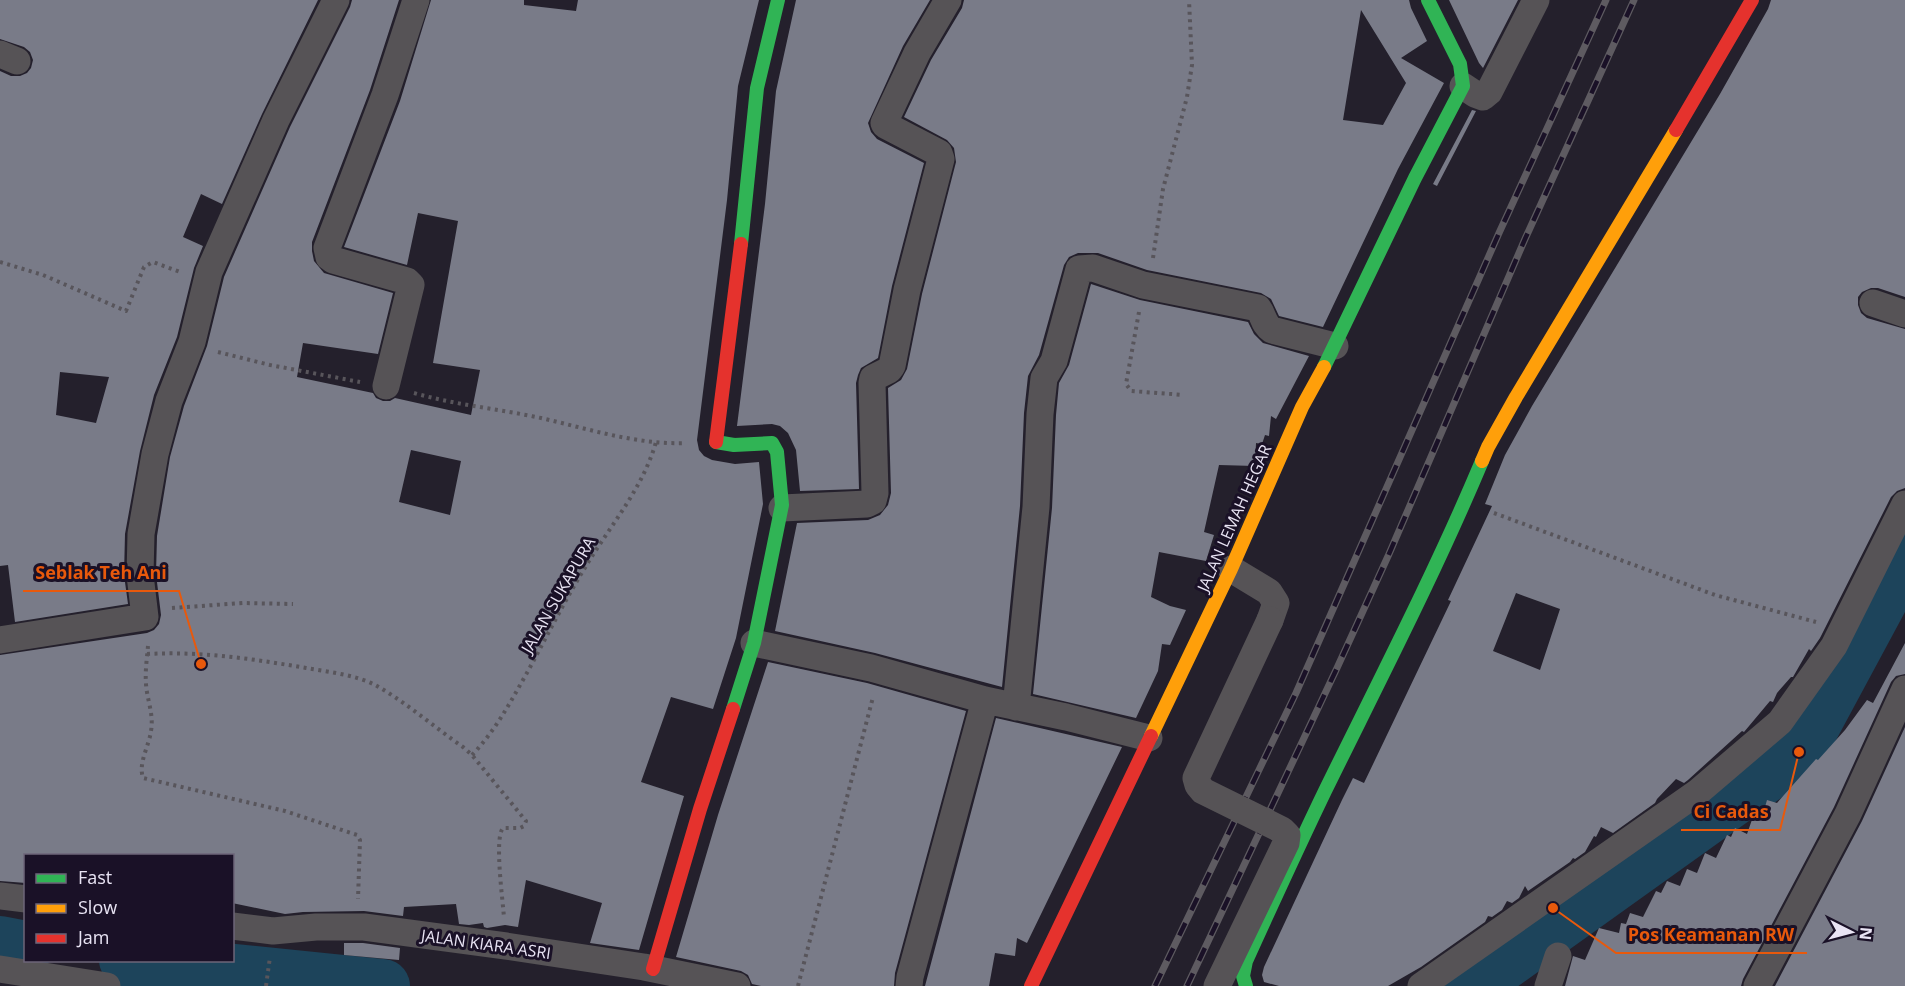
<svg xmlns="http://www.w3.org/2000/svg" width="1905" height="986" font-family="'Open Sans',sans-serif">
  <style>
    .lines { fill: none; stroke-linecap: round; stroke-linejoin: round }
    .river { stroke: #1d445b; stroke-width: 54 }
    .building { fill: #797b88; fill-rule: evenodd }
    .path { stroke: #58555b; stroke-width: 4; stroke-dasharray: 3 4.5; stroke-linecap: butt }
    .street { stroke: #565356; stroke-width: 27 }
    .fast { stroke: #30b455; stroke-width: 14 }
    .slow { stroke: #ff9f0a; stroke-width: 14 }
    .jam { stroke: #e5322d; stroke-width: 14 }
    .rail-casing { stroke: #5e5b61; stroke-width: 7 }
    .rail { stroke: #1a1127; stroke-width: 4.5; stroke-dasharray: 14; stroke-linecap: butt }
    .street-bridge { stroke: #565356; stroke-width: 27 }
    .labels { text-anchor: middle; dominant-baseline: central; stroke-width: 6; stroke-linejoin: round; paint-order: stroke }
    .street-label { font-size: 16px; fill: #e9e4f4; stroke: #1a1127 }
    .leader { fill: none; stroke: #e8590c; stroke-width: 2 }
    .callout-dot { fill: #e8590c; stroke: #1a1127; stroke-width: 2 }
    .callout-label { font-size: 18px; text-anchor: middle; font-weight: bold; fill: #e8590c; stroke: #1a1127; stroke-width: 6; stroke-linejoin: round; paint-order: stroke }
  </style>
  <rect width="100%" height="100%" fill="#24202c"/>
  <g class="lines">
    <path class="river" d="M0 943 26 948
      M126 960 383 986
      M1472 986 1799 752 1905 555"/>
  </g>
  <path class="building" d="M0 0H318L262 114 222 204 201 194 183 237 203 246 194 268 177 337 154 395 140 451 125 534 124 575 128 604 15 622 8 565 0 566V71L11 76H20L27 73 31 68 33 60 30 52 24 47 0 39ZM60 372 109 377 96 423 56 415Z
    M352 0H399L370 90 312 242V251L314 261 324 273 393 293 378 354 303 343 297 377 373 393 376 398 383 401H390L395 398 471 415 480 370 433 363 458 221 418 213 407 265 344 247 400 101 431 0H524V5L576 11 578 0H759L738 86 727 200 697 440 699 450 704 456 712 460 735 464 759 462 763 504 736 638 713 709 671 697 641 782 684 796 639 950 590 943 602 903 526 880 518 927 505 925 487 928 484 927 483 923 469 925 459 924 456 904 404 907 403 916 364 911 303 912 285 914 232 903V855H26V883L0 881V655L147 633 154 630 159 624 161 615 156 574 157 536 170 457 184 406 207 346 224 277 290 127 350 7ZM411 450 461 461 450 515 399 502Z
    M796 0H930L903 46 868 123 871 132 877 139 924 163 892 286 878 358 861 368 858 375 856 383 859 489 800 491 796 450 788 433 780 426 772 424 737 426 765 204 776 91Z
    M964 0H1409L1411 8 1427 41 1401 58 1444 83 1398 169 1323 327 1279 316 1271 299 1261 293 1147 270 1098 253H1078L1069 257 1064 265 1039 355 1028 376 1024 413 1020 506 1002 687 875 653 775 631 797 523 868 520 880 515 888 505 891 493 888 388 901 380 907 369 922 294 956 162 954 148 947 140 904 117 931 60 962 8ZM1361 10 1406 83 1383 125 1343 120Z
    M1449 0H1518L1483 68 1479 63Z
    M1771 0H1905V297L1878 288H1871L1862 292 1858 297V305L1861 313 1867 318 1905 329V488L1897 491 1891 497 1820 638 1811 651 1809 649 1793 677H1791L1777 693 1773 702 1770 701 1744 732 1742 731 1688 780 1684 783 1676 779 1657 799 1655 803 1613 833 1601 827 1596 837 1594 836 1585 852 1575 859 1573 858 1570 862 1528 891 1525 886 1519 898 1512 903 1507 901 1502 910 1492 917 1488 916 1485 922 1421 967 1388 986H1279L1264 982 1262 975 1264 967 1342 800 1353 778 1364 783 1451 601 1448 600 1492 506 1485 504 1505 455 1532 406 1720 94 1768 9ZM1516 593 1560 609 1540 670 1493 651Z
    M1472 110 1476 111 1437 186 1433 184Z
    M1091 284 1140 300 1248 322 1254 334 1263 343 1309 356 1276 419 1271 416 1269 436 1265 435 1262 444 1256 443 1255 466 1219 465 1204 532 1214 535 1206 561 1159 552 1151 597 1170 606 1186 610 1170 645 1162 644 1158 671 1136 718 1033 694 1052 508 1056 415 1059 383 1069 365Z
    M1905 643V674L1896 676 1891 682 1834 807 1743 979 1741 986H1565L1573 956 1585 960 1599 928 1619 933 1621 923 1626 924 1630 913 1643 917 1656 891 1661 893 1667 881 1680 886 1687 869 1697 873 1705 853 1716 858 1727 835 1731 837 1735 828 1747 834 1755 811 1763 814 1767 800 1777 803 1816 759 1818 760 1845 730 1867 700 1873 703Z
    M768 662 867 683 966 711 895 973 894 986H761L752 984 748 975 741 971 676 957 718 815Z
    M996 718 1122 747 1027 943 1017 938 1015 956 995 953 989 986H925Z
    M1905 727V986H1775L1862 821Z
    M344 943H363L400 948 399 960 344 955Z"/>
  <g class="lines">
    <path class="path" d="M1153 258 1163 189 1187 97 1192 65 1189 0
      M0 262 43 275 126 311 144 267 153 262 180 272
      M1139 312 1126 384 1131 391 1184 395
      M218 352 270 365 360 382
      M414 393C456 405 499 409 541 418 589 429 637 445 686 443
      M1494 513 1715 595 1816 622
      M172 608 243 603 293 604
      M148 646C147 658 145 671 146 684 147 700 154 714 151 731 149 746 138 763 143 778L285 811 357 835 360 840 358 899
      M147 654C201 651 254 659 306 668 329 672 357 675 377 686 407 703 434 727 463 747L472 755 526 821 524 826 520 828H503C494 838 503 901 504 918
      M472 755C496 730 511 701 528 671 547 636 565 600 586 566 610 526 643 488 656 442
      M266 986 270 957
      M798 986 873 697"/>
    <path class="street" d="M0 54 17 61
      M1463 86 1475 94 1483 97 1489 92 1536 0
      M1873 303 1905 314
      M386 386 411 285 407 281 333 260 329 257 327 248 385 95 416 0
      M782 508 867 504 873 501 875 493 872 383 873 378 889 370 892 366 907 290 941 159 939 153 885 125 884 123 917 53 948 0
      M1231 569 1269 592 1276 603 1270 620
      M0 640 145 617 140 575 141 534 155 454 169 401 192 342 209 272 276 120 336 0
      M754 643 871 668 985 700 1066 717 1149 738
      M1016 707 1036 507 1040 414 1044 378 1054 361 1079 269 1093 268 1143 285 1258 308C1264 316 1263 324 1272 330L1335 346
      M0 896 26 899
      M232 926 273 931 316 927H364L506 946 644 967 737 986
      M0 969 107 986
      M909 986 910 977 985 700
      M1421 986 1698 792 1780 722 1834 646 1905 504
      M1548 986 1558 956
      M1757 986 1848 814 1905 689"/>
    <path class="fast" d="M741 244 757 88 778 0
      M1324 367 1415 178 1463 86 1460 64 1428 0
      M716 442 734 445 772 443 777 452 782 505 754 643 733 709
      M1246 986 1243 976 1246 961C1272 904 1298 847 1325 791 1379 681 1435 573 1482 461"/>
    <path class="slow" d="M1482 461 1488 447 1516 397 1676 130
      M1151 736 1231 569 1302 407 1324 367"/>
    <path class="jam" d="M1676 130 1752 0
      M716 442 741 244
      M653 969 700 809 733 709
      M1031 986 1151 736"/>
    <defs>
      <path id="rail" d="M1155 986 1296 693 1499 233 1606 0
        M1187 986 1337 668 1389 554 1525 239 1634 0"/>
    </defs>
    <use href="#rail" class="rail-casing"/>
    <use href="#rail" class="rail"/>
    <path class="street-bridge" d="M1217 986 1286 843 1287 835 1282 830 1203 791 1198 785 1196 778 1270 620"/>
  </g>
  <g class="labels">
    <g class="street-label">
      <text transform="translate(1234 518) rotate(-66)">JALAN LEMAH HEGAR</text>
      <text transform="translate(558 595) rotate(-60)">JALAN SUKAPURA</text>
      <text transform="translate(486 944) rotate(8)">JALAN KIARA ASRI</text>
    </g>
  </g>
  <path class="leader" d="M201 664L179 591H23M1799 752L1780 830H1681M1553 908L1616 953H1807"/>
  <g class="callout-dot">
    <circle cx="201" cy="664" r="6"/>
    <circle cx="1799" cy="752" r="6"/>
    <circle cx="1553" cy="908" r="6"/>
  </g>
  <g class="callout-label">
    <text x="101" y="579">Seblak Teh Ani</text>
    <text x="1731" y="818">Ci Cadas</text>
    <text x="1711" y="941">Pos Keamanan RW</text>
  </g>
  <rect x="24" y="854" width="210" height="108" fill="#1a1127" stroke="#6d6579" stroke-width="1.5"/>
  <rect x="36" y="874" width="30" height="9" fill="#30b455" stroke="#6d6579" stroke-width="1.5"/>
  <text x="78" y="884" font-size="18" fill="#e9e4f4">Fast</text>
  <rect x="36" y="904" width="30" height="9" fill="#ff9f0a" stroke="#6d6579" stroke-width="1.5"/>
  <text x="78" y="914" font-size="18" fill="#e9e4f4">Slow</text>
  <rect x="36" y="934" width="30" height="9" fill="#e5322d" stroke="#6d6579" stroke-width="1.5"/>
  <text x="78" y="944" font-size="18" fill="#e9e4f4">Jam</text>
  <g transform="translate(1851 932) rotate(96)" stroke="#1a1127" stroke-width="4.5" paint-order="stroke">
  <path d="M0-4.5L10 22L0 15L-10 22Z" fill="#e9e4f4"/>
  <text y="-9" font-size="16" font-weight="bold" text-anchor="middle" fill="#e9e4f4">N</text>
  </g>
</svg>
